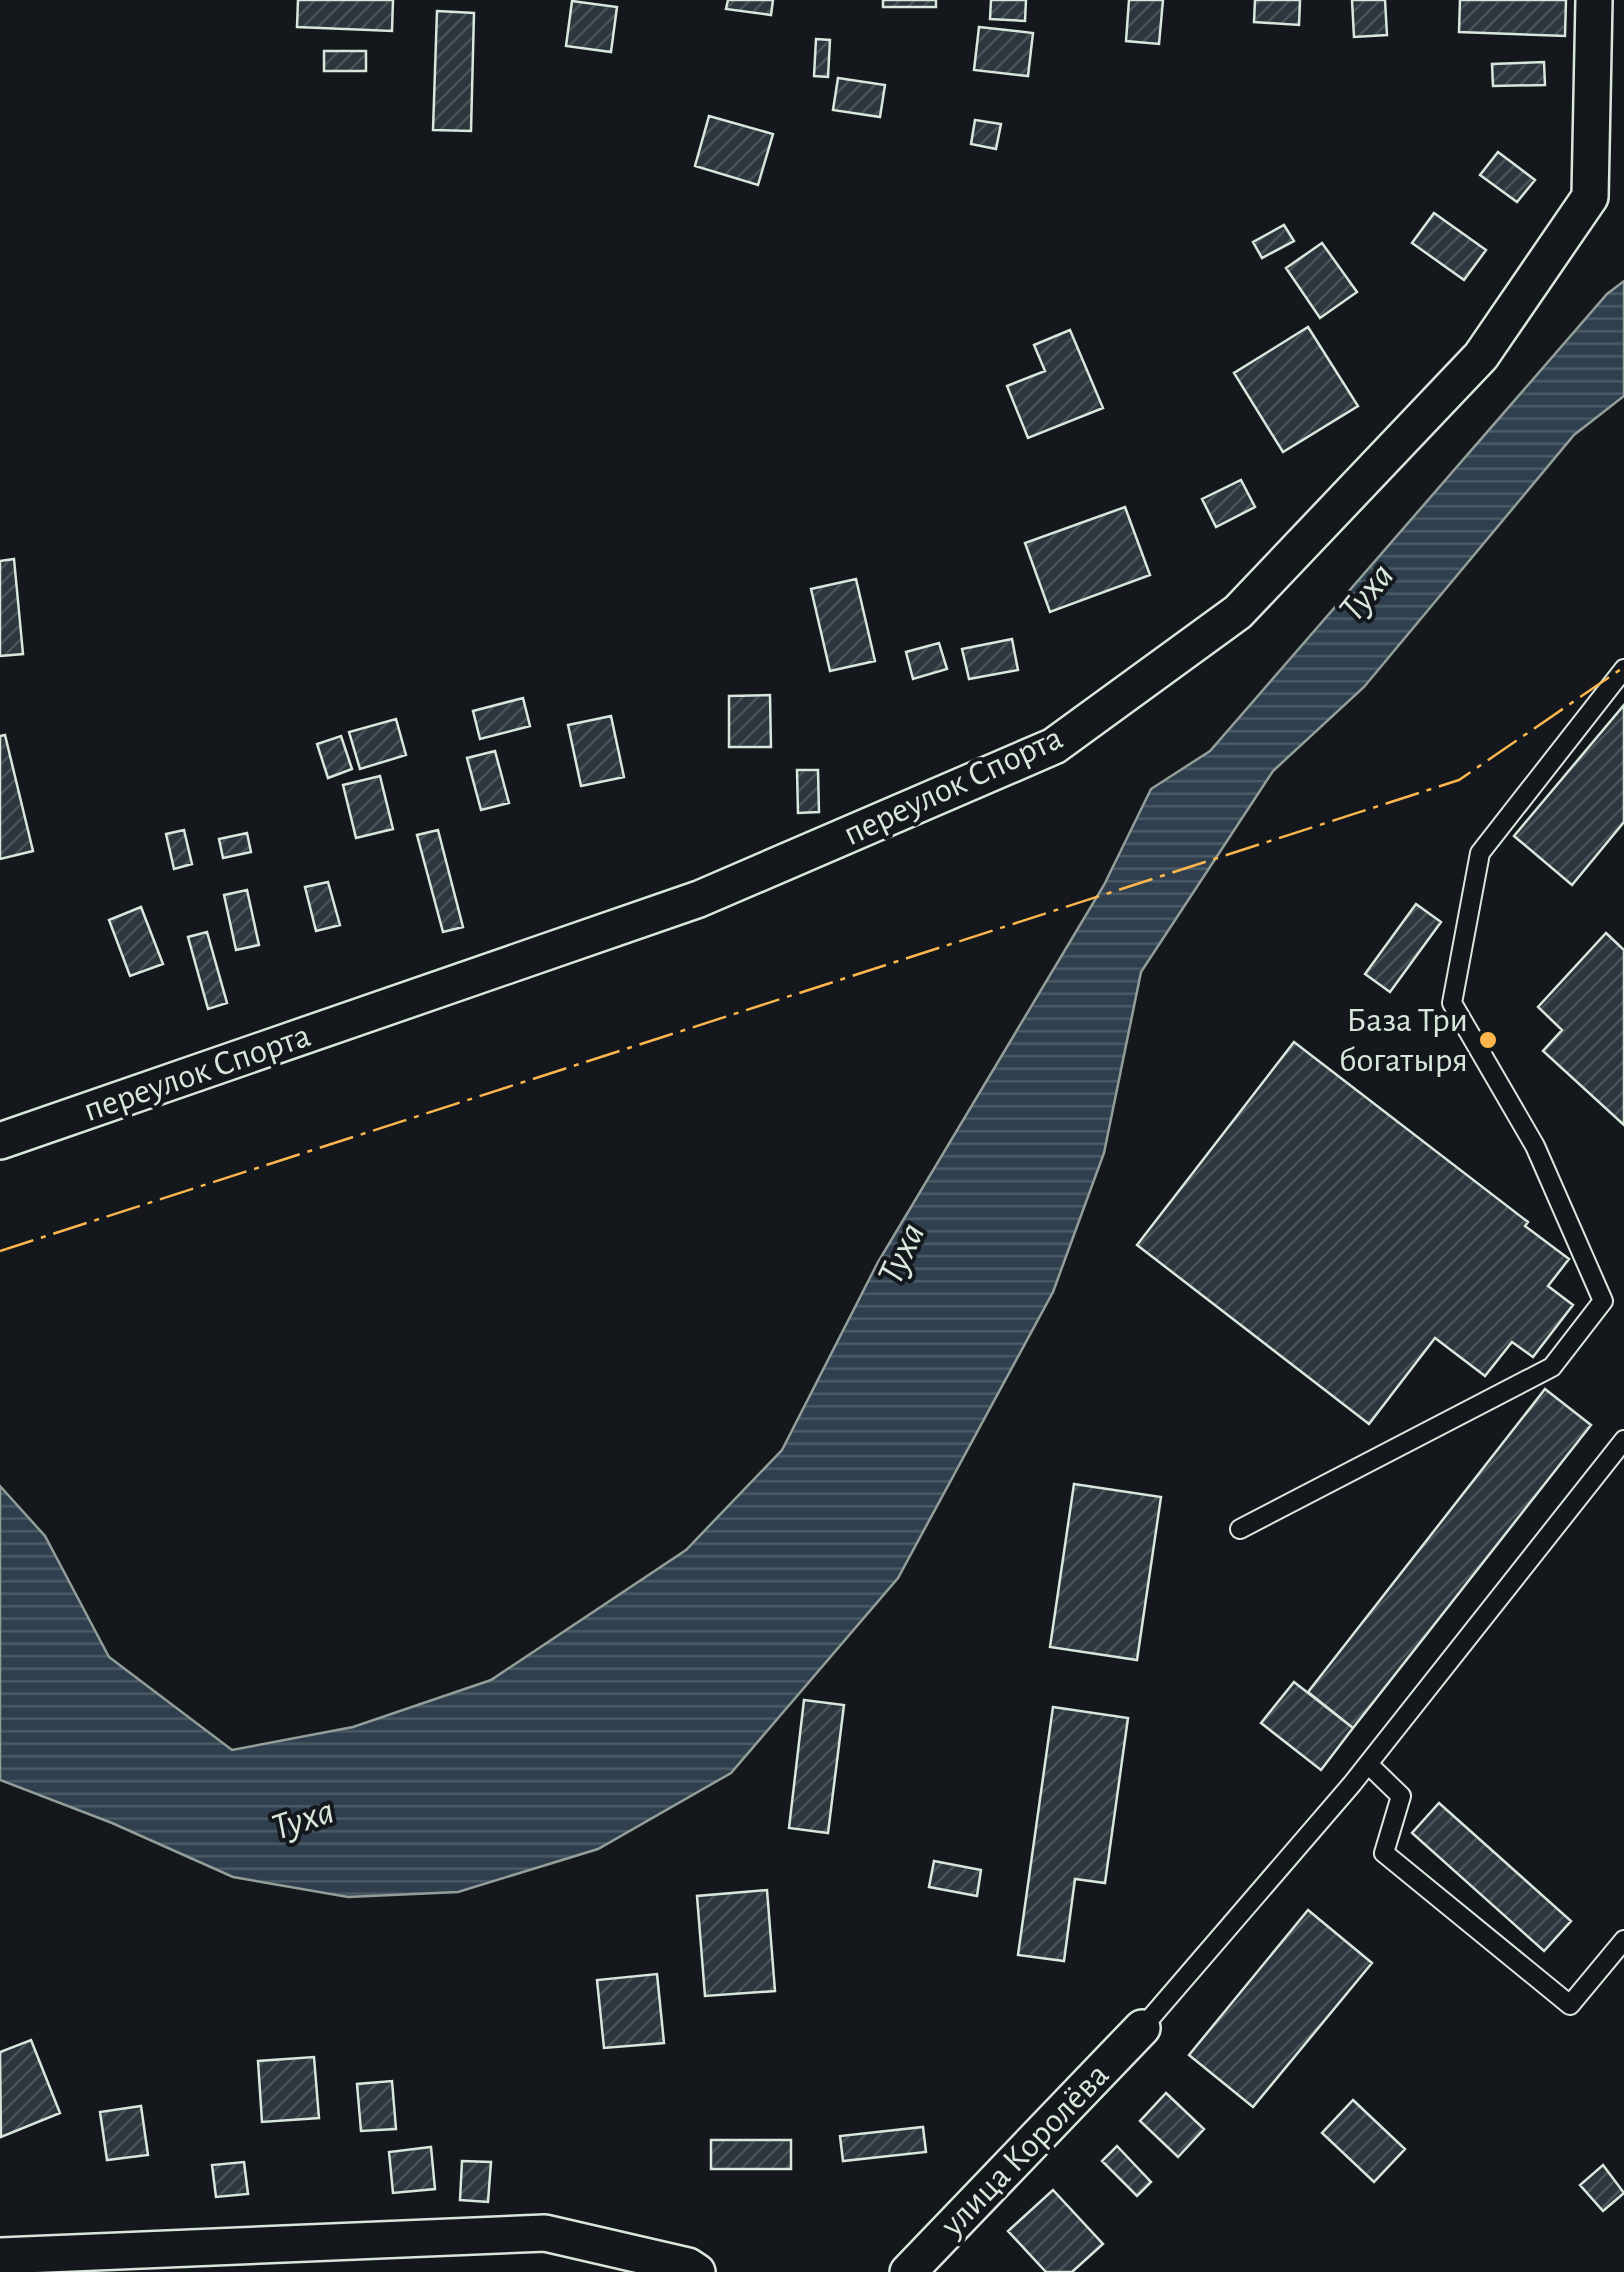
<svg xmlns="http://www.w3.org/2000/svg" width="1624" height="2272" font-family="'Alegreya Sans',sans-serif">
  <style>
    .water { fill: url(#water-rules); stroke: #939e99; stroke-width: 2.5 }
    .building { fill: url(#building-hatch); stroke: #d8e6dc; stroke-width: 2.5 }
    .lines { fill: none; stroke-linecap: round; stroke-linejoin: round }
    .service-casing { stroke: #d8e6dc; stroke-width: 22 }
    .minor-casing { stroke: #d8e6dc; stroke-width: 40 }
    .service { stroke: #14181c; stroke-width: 18 }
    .minor { stroke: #14181c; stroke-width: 35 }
    .power { stroke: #ffb74d; stroke-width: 2.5; stroke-dasharray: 35 8 5 8; stroke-linecap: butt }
    .poi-dot { fill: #ffb74d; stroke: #14181c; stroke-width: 4 }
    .labels { text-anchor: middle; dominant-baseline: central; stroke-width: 8; stroke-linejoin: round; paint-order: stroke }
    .street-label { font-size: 35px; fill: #d8e6dc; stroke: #14181c }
    .poi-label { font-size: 35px; fill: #d8e6dc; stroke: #14181c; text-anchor: end }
    .water-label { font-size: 38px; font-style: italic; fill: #d8e6dc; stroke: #14181c }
  </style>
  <defs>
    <pattern id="water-rules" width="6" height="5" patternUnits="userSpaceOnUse" patternTransform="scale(2.5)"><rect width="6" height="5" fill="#2f3f4d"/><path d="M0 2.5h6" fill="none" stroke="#4c5b66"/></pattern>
    <pattern id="building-hatch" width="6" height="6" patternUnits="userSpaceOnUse" patternTransform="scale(2.5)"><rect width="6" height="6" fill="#2c363c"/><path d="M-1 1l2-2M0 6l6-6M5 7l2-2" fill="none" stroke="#4a5358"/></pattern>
  </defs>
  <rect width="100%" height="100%" fill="#14181c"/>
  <path class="water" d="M1624 281V396L1574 435 1364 687 1273 771 1141 972 1104 1153 1053 1292 898 1578 731 1773 598 1849 458 1892 348 1897 233 1877 112 1823 0 1780V1486L45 1536 109 1657 232 1750 353 1727 491 1680 686 1550 782 1450 878 1262 1104 885 1151 789 1210 751 1607 294Z"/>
  <path class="building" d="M298 0H393L392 31 297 27Z
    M728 0H773L771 15 726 9Z
    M883 0H936V7H883Z
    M991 0H1026L1025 21 990 19Z
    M1129 0H1163L1159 44 1126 41Z
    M1255 0H1300L1299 25 1254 22Z
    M1352 0H1385L1387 35 1354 37Z
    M1460 0H1566L1565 36 1459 32Z
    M572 1 617 7 611 52 566 46Z
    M437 11 474 13 471 131 433 130Z
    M979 27 1033 33 1028 76 974 70Z
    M816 39 830 40 828 77 814 76Z
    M324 51H366V71H324Z
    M1544 62 1545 85 1493 86 1492 64Z
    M838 78 885 85 880 117 833 110Z
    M709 116 773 134 758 185 695 166Z
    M975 120 1001 124 996 149 971 144Z
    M1498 152 1535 180 1517 202 1480 175Z
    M1434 213 1486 250 1464 280 1412 243Z
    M1284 225 1294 241 1262 258 1253 242Z
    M1322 243 1357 292 1320 318 1286 268Z
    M1308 327 1358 406 1283 452 1234 373Z
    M1070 330 1103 408 1028 438 1007 386 1045 371 1034 345Z
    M1241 480 1255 507 1216 527 1202 499Z
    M1125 507 1150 575 1050 612 1025 543Z
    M14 559 23 654 0 656V561Z
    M856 579 875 661 830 671 811 589Z
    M1012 639 1018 670 969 679 962 649Z
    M939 643 947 669 913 679 906 652Z
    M770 695 771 747H729V696Z
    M523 698 530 726 480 739 473 711Z
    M1624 705V822L1572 885 1514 836Z
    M611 716 624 777 581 786 568 725Z
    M396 719 406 755 360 769 349 732Z
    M5 735 33 851 0 859V736Z
    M341 736 352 769 328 778 317 744Z
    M495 751 509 803 481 810 467 758Z
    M797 770H818L819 812 798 813Z
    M380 776 393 829 356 838 343 785Z
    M184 830 192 864 174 869 166 834Z
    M438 830 463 927 443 932 417 835Z
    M247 833 251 852 223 858 219 839Z
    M328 882 340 925 316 931 305 887Z
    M247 890 259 945 236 950 224 895Z
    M1416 904 1441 922 1390 992 1365 974Z
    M141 907 163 964 130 976 109 920Z
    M207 932 227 1003 208 1009 188 937Z
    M1606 933 1624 950V1125L1543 1051 1562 1030 1538 1007Z
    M1294 1042 1528 1222 1525 1226 1569 1259 1548 1286 1573 1305 1533 1357 1512 1342 1485 1376 1435 1338 1369 1424 1137 1245Z
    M1545 1389 1591 1425 1353 1728 1308 1692Z
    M1074 1484 1161 1497 1137 1660 1050 1647Z
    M1294 1682 1353 1728 1321 1770 1261 1723Z
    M804 1700 844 1705 828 1833 789 1828Z
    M1053 1707 1128 1718 1105 1883 1075 1879 1064 1961 1018 1955Z
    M1439 1803 1571 1921 1544 1951 1412 1833Z
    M934 1861 981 1870 977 1896 929 1887Z
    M767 1890 775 1991 705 1996 697 1896Z
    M1308 1910 1372 1963 1253 2107 1189 2055Z
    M657 1974 664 2043 604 2048 597 1980Z
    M31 2040 60 2113 1 2137 0 2052Z
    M314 2057 319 2118 262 2122 258 2061Z
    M392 2081 396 2129 361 2131 357 2084Z
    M1166 2093 1204 2129 1178 2157 1140 2121Z
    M1353 2100 1405 2149 1374 2182 1322 2133Z
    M141 2106 148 2155 107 2160 100 2112Z
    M923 2127 926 2152 843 2161 840 2136Z
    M711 2140H791V2169H711Z
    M1117 2146 1151 2182 1137 2196 1102 2161Z
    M431 2147 435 2189 393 2193 389 2152Z
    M462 2161 491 2162 488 2202 460 2200Z
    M244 2162 248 2194 216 2197 212 2165Z
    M1603 2165 1624 2193 1603 2211 1580 2185Z
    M1053 2190 1103 2244 1072 2272H1046L1008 2231Z"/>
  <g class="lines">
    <defs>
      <path id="service" d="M1240 1529 1552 1367 1603 1301 1535 1146 1452 1003 1480 853 1624 669
        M1368 1764 1401 1796 1384 1853 1570 2005 1624 1940
        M1142 2028 1352 1784 1624 1440"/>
      <path id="minor" d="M0 1141 699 899 1054 746 1238 612 1481 356 1590 197 1594 0
        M0 2256 545 2233 688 2266 697 2272
        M908 2272 1142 2028"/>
    </defs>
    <use href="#service" class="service-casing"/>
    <use href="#minor" class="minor-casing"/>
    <use href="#service" class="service"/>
    <use href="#minor" class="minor"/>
    <path class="power" d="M0 1251 1459 780 1624 667"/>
  </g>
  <circle class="poi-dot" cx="1488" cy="1040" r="10"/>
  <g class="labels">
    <g class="street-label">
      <text transform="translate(953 786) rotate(-25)">переулок Спорта</text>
      <text transform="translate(197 1073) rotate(-19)">переулок Спорта</text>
      <text transform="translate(1025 2150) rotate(-46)">улица Королёва</text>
    </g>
    <g class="poi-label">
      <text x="1468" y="1020">База Три<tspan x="1468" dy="40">богатыря</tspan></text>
    </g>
    <g class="water-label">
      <text transform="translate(1367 593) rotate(-51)">Туха</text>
      <text transform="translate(902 1254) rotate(-65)">Туха</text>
      <text transform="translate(303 1820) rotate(-18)">Туха</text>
    </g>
  </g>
</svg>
